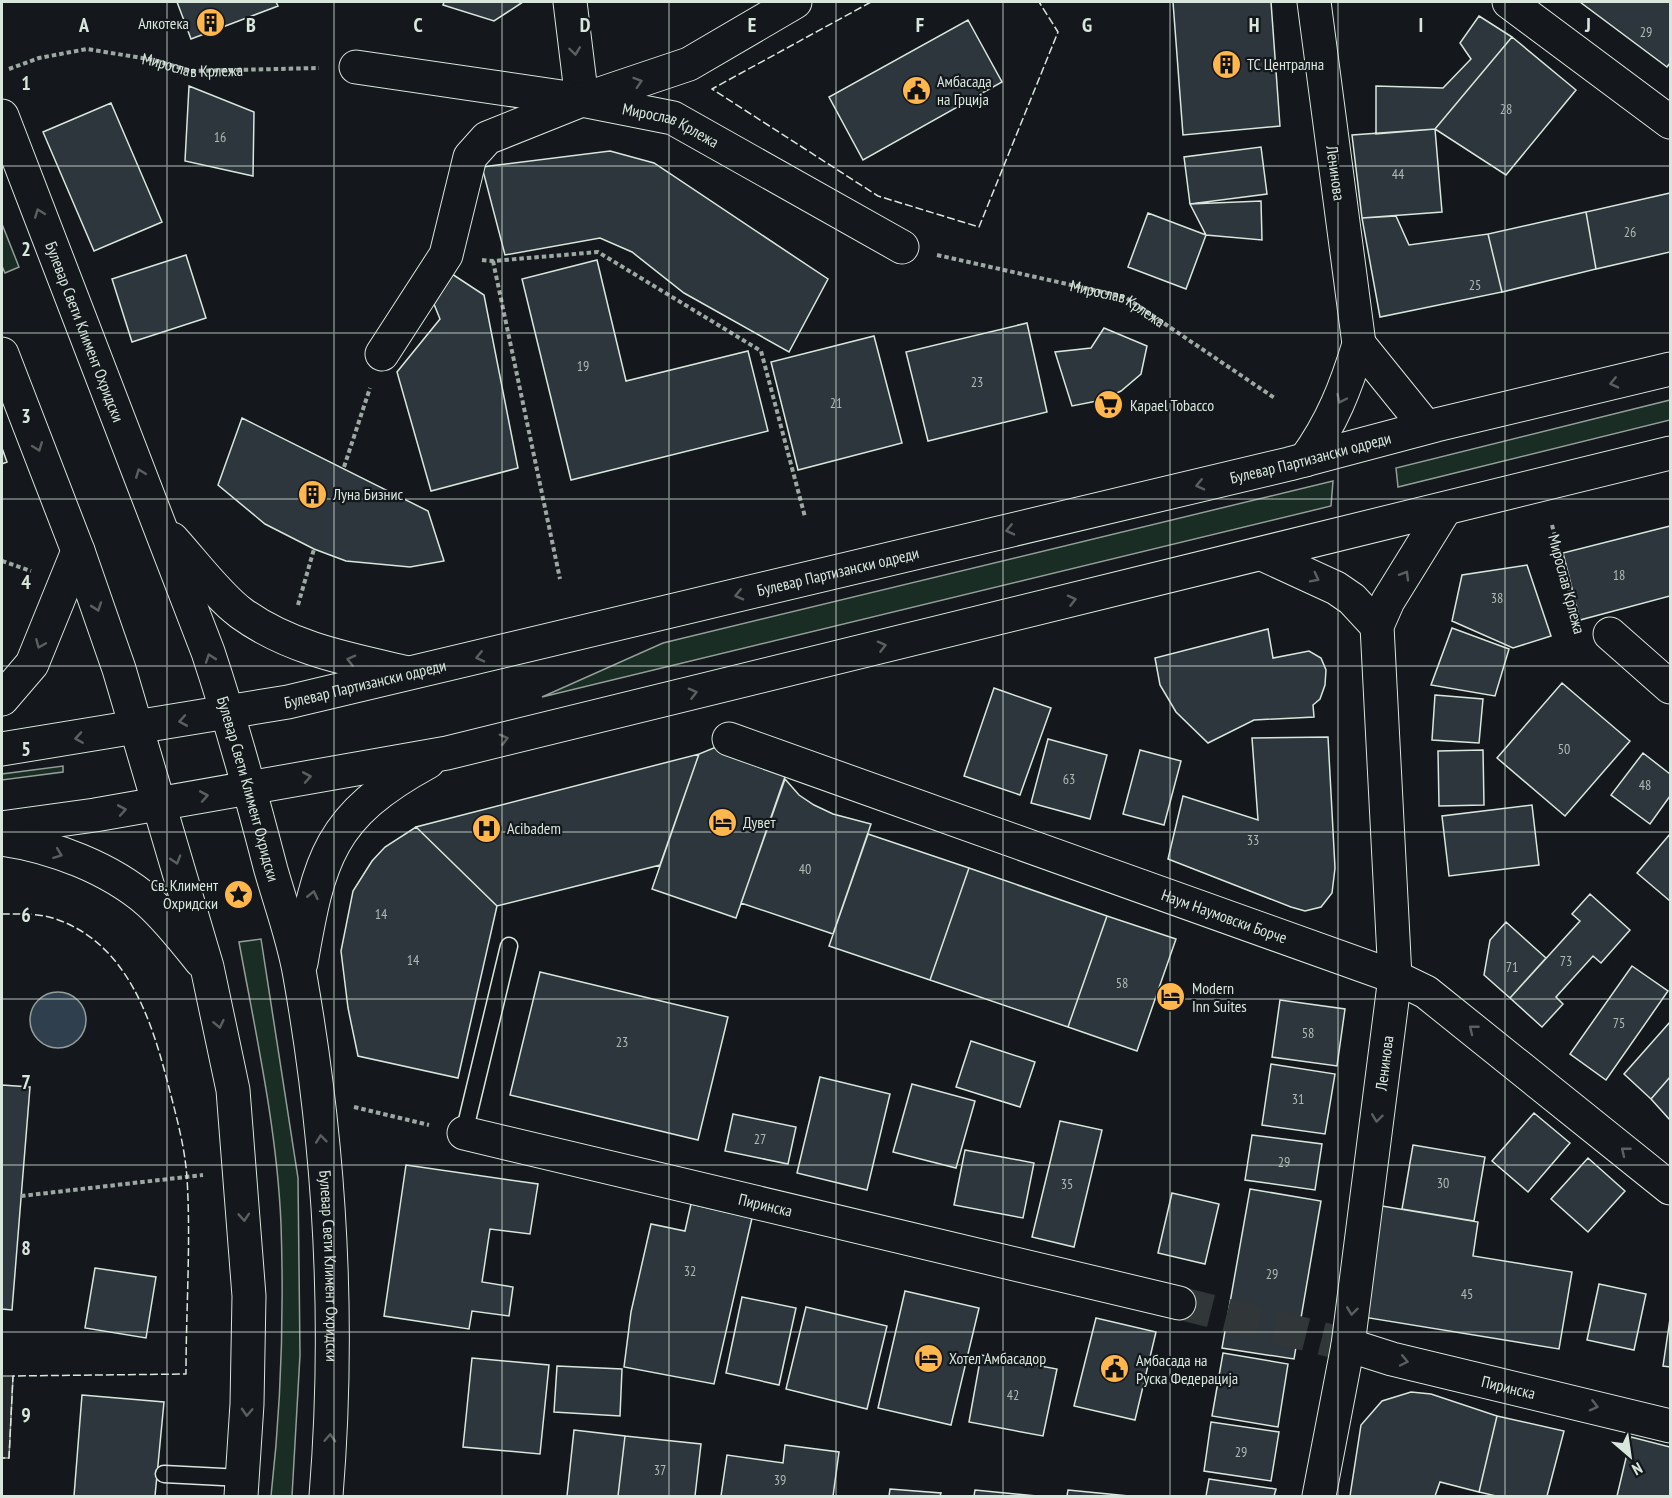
<svg xmlns="http://www.w3.org/2000/svg" width="1672" height="1498" font-family="'PT Sans Narrow',sans-serif">
  <style>
    .green { fill: #1a2d24; stroke: #939e99; stroke-width: 1.5 }
    .parking { fill: #24282b; stroke: #939e99; stroke-width: 1.5 }
    .water { fill: #2f3f4d; stroke: #939e99; stroke-width: 1.5 }
    .building { fill: #2c363c; stroke: #d8e6dc; stroke-width: 1.5 }
    .lines { fill: none; stroke-linecap: round; stroke-linejoin: round }
    .minor-tunnel { stroke: #313739; stroke-width: 33; stroke-dasharray: 33 16; stroke-linecap: butt }
    .service-casing { stroke: #d8e6dc; stroke-width: 19 }
    .minor-casing { stroke: #d8e6dc; stroke-width: 35 }
    .tertiary-casing { stroke: #d8e6dc; stroke-width: 35 }
    .path { stroke: #9da8a2; stroke-width: 4; stroke-dasharray: 4.5 3; stroke-linecap: butt }
    .service { stroke: #14181c; stroke-width: 16 }
    .minor { stroke: #14181c; stroke-width: 33 }
    .tertiary { stroke: #14181c; stroke-width: 33 }
    .fence { stroke: #d8e6dc; stroke-width: 1.5; stroke-dasharray: 8 3; stroke-linecap: butt }
    .oneway { stroke: #59605f }
    .grid { fill: none; stroke: #d8e6dc; stroke-width: 1.5; stroke-opacity: 0.55 }
    .labels { text-anchor: middle; dominant-baseline: central; stroke-width: 4.5; stroke-linejoin: round; paint-order: stroke }
    .number-label { font-size: 14px; fill: #adbab4 }
    .poi-label { font-size: 16px; fill: #d8e6dc; stroke: #14181c; text-anchor: start }
    .street-label { font-size: 16px; fill: #d8e6dc; stroke: #14181c }
    .grid-label { font-size: 20px; text-anchor: middle; font-weight: bold; fill: #d8e6dc; stroke: #14181c; stroke-width: 4.5; stroke-linejoin: round; paint-order: stroke }
  </style>
  <rect width="100%" height="100%" fill="#14181c"/>
  <path class="green" d="M2 224 19 267 5 273 2 266Z
    M1670 400V420L1398 487 1396 468Z
    M1333 481 1331 506 542 697 663 643Z
    M63 766V772L2 780V774Z
    M261 939 298 1178 300 1355 292 1496H271C281 1408 284 1314 281 1224 277 1129 256 1035 239 942Z"/>
  <path class="parking" d="M2 1376H13L9 1458H2Z"/>
  <path class="water" d="M30 1020a28 28 0 1 1 56 0a28 28 0 1 1-56 0Z"/>
  <path class="building" d="M177 2H276L278 6 191 39Z
    M444 2H523L494 21 443 5Z
    M1173 2H1271L1280 126 1183 135Z
    M1580 2H1670V63L1667 67Z
    M1479 16 1512 37 1435 129 1376 134V86L1443 88 1471 59 1460 43Z
    M968 20 1002 82 863 160 829 97Z
    M1512 37 1576 90 1506 175 1435 129Z
    M189 86 254 112 253 176 185 161Z
    M111 103 162 222 94 251 43 132Z
    M1435 129 1442 212 1362 218 1352 135Z
    M1261 147 1267 194 1190 204 1184 157Z
    M610 151 654 163 828 279 789 352 684 293 632 252 600 238 505 255 482 167Z
    M1670 193V252L1596 269 1586 212Z
    M1261 201 1262 240 1206 235 1190 204Z
    M1586 212 1596 269 1502 292 1488 234Z
    M1148 213 1206 235 1186 289 1128 267Z
    M1396 216 1409 245 1488 234 1502 292 1380 317 1362 218Z
    M186 255 206 318 132 342 112 279Z
    M597 260 626 381 748 351 768 431 571 480 522 279Z
    M452 274 484 295 518 468 431 491 397 372 440 319 434 304Z
    M1027 323 1047 412 928 441 906 352Z
    M1104 328 1147 346 1141 374 1121 391 1102 400 1072 406 1055 352 1091 348Z
    M874 336 902 443 798 470 771 362Z
    M242 418 428 511 444 561 410 567 346 561 314 549 265 524 218 485Z
    M2 448 7 462 2 464Z
    M1670 526V596L1580 620 1563 553Z
    M1527 565 1551 636 1513 648 1452 621 1462 575Z
    M1452 628 1509 649 1495 696 1431 685Z
    M1268 629 1273 658 1309 651 1321 658 1326 670 1325 685 1320 699 1313 705 1314 717 1254 720 1208 743 1176 712 1160 685 1155 658Z
    M1562 683 1630 741 1565 816 1497 758Z
    M994 688 1051 708 1020 795 964 776Z
    M1435 695 1483 699 1479 743 1432 740Z
    M1328 737 1335 868 1332 893 1321 907 1305 911 1291 907 1168 859 1183 796 1258 820 1252 738Z
    M1048 739 1107 755 1090 819 1031 803Z
    M716 747 787 771 736 918 652 889 699 754Z
    M1140 750 1181 761 1164 825 1123 814Z
    M1483 750 1484 805 1439 806 1438 751Z
    M1643 753 1670 774V796L1650 824 1611 795Z
    M699 754 660 865 497 906 416 827Z
    M785 779 799 795 814 805 833 814 871 824 833 934 741 903Z
    M1532 805 1539 865 1449 876 1442 816Z
    M416 827 497 906 458 1078 358 1056 348 1008 341 951 353 891 372 861 385 847Z
    M868 834 969 868 930 980 829 946Z
    M1670 834V901L1637 873Z
    M969 868 1107 916 1068 1027 930 980Z
    M1590 894 1630 930 1601 963 1593 956 1556 997 1563 1004 1542 1027 1510 998 1580 921 1572 914Z
    M1107 916 1176 939 1137 1051 1068 1027Z
    M1506 922 1546 958 1510 998 1484 975 1490 940Z
    M1632 966 1668 991 1606 1080 1570 1054Z
    M540 972 728 1017 698 1140 510 1095Z
    M1280 1000 1345 1009 1337 1066 1272 1057Z
    M1670 1022V1077L1651 1099 1624 1074Z
    M971 1041 1035 1062 1020 1107 956 1087Z
    M1271 1064 1335 1074 1325 1134 1262 1125Z
    M820 1077 890 1094 867 1190 797 1173Z
    M1670 1077V1120L1651 1099Z
    M912 1084 975 1101 956 1168 893 1152Z
    M2 1085 30 1087 12 1310 2 1309Z
    M1534 1113 1570 1143 1528 1192 1492 1161Z
    M733 1114 796 1127 788 1164 725 1151Z
    M1060 1121 1102 1130 1074 1247 1032 1237Z
    M1252 1135 1322 1144 1315 1190 1245 1180Z
    M1413 1145 1485 1157 1474 1221 1402 1209Z
    M965 1150 1034 1163 1023 1218 954 1205Z
    M1588 1158 1625 1191 1588 1232 1551 1199Z
    M406 1165 538 1184 530 1234 490 1229 482 1282 513 1287 509 1316 472 1311 469 1329 384 1316Z
    M1250 1189 1321 1201 1294 1359 1222 1348Z
    M1172 1193 1219 1204 1205 1264 1158 1253Z
    M691 1204 752 1218 714 1384 624 1367 631 1312 651 1224 685 1231Z
    M1382 1206 1478 1222 1473 1256 1572 1272 1559 1349 1363 1317Z
    M95 1268 156 1277 146 1338 85 1328Z
    M1599 1284 1646 1294 1634 1350 1587 1340Z
    M905 1291 979 1308 951 1425 878 1408Z
    M742 1297 796 1308 779 1385 726 1373Z
    M806 1307 887 1326 867 1409 786 1389Z
    M1096 1318 1156 1332 1135 1420 1074 1406Z
    M1670 1319V1367L1663 1366Z
    M1223 1353 1288 1364 1278 1427 1212 1416Z
    M981 1355 1057 1369 1043 1436 969 1422Z
    M472 1358 549 1365 540 1454 463 1447Z
    M557 1366 622 1369 620 1416 554 1412Z
    M1411 1392 1431 1394 1497 1416 1479 1492 1440 1482 1435 1496H1350L1361 1425 1382 1401Z
    M82 1395 164 1402 155 1496H74Z
    M1497 1416 1564 1431 1547 1496H1496L1479 1492Z
    M1211 1422 1279 1432 1271 1481 1204 1471Z
    M574 1430 625 1436 618 1496H567Z
    M625 1436 701 1444 695 1496H618Z
    M1631 1437 1670 1447V1496H1617Z
    M785 1445 839 1452 833 1496H721L727 1455 783 1463Z
    M1209 1479 1276 1489 1274 1496H1206Z
    M890 1489 941 1493 940 1496H889Z
    M975 1490 1037 1496H974Z
    M1068 1490 1129 1496H1067Z"/>
  <g class="lines">
    <path class="minor-tunnel" d="M1179 1303 1348 1345"/>
    <defs>
      <path id="service" d="M464 1133 509 946
        M164 1474 242 1478"/>
      <g id="minor">
        <path d="M570 2 582 100"/>
        <path d="M1509 2 1670 122"/>
        <path id="s3" d="M356 67 582 100 673 118 902 247"/>
        <path d="M1359 344 1426 427"/>
        <path d="M382 354 446 255 470 157 487 138 582 100 689 64 795 2"/>
        <path d="M1305 460C1332 423 1346 387 1359 344L1314 2"/>
        <path d="M1262 554 1336 588 1352 599 1377 626"/>
        <path d="M1610 634 1670 687"/>
        <path id="s4" d="M729 739 1395 977 1426 992 1670 1188"/>
        <path id="s5" d="M464 1133 1179 1303"/>
        <path id="s6" d="M1348 1345 1392 1359 1670 1426"/>
        <path id="s7" d="M1319 1496 1348 1345 1395 977 1377 626 1388 601 1445 509"/>
      </g>
      <g id="tertiary">
        <path id="s8" d="M2 116 208 652C232 724 252 797 271 870 281 905 294 940 300 976 330 1147 340 1324 326 1496"/>
        <path d="M2 354 78 551 119 669 207 967 233 1090 249 1296 247 1404 241 1496"/>
        <path d="M172 539C192 561 219 597 241 613 289 648 347 659 404 672"/>
        <path d="M2 699 32 664 78 551"/>
        <path id="s9" d="M2 749 288 702 1289 464 1436 425 1670 369"/>
        <path d="M2 828 95 815 447 753 1670 453"/>
        <path d="M2 839C52 846 110 868 149 902 168 919 185 941 201 961"/>
        <path d="M301 963C319 858 329 816 428 762"/>
      </g>
    </defs>
    <use href="#service" class="service-casing"/>
    <use href="#minor" class="minor-casing"/>
    <use href="#tertiary" class="tertiary-casing"/>
    <g class="path">
      <path id="s1" d="M9 69 39 58 87 49 154 60 191 71 319 68"/>
      <path id="s2" d="M937 255 1125 297 1276 399"/>
      <path d="M482 260 493 261 598 252 761 351 805 517"/>
      <path d="M493 261 560 579"/>
      <path d="M344 467 370 388"/>
      <path d="M1552 525 1576 619"/>
      <path d="M2 561 31 571"/>
      <path d="M298 605 314 549"/>
      <path d="M354 1107 429 1125"/>
      <path d="M21 1196 203 1175"/>
    </g>
    <use href="#service" class="service"/>
    <use href="#minor" class="minor"/>
    <use href="#tertiary" class="tertiary"/>
    <path class="fence" d="M871 2 712 89 878 196 979 227 1058 32 1039 2
      M2 914C19 914 38 913 56 919 127 944 151 1018 168 1084 176 1115 185 1147 187 1178 191 1243 186 1309 186 1374L13 1376 9 1458H2"/>
  </g>
  <defs><path id="oneway-chevron" d="M-2-3.5L2.5 0L-2 3.5" fill="none" stroke-width="1.6" stroke-linecap="round" stroke-linejoin="round" transform="scale(1.5)"/></defs>
  <g class="oneway">
    <use href="#oneway-chevron" transform="translate(575 51) rotate(82)"/>
    <use href="#oneway-chevron" transform="translate(638 82) rotate(-18)"/>
    <use href="#oneway-chevron" transform="translate(39 213) rotate(-111)"/>
    <use href="#oneway-chevron" transform="translate(1614 383) rotate(167)"/>
    <use href="#oneway-chevron" transform="translate(1341 399) rotate(115)"/>
    <use href="#oneway-chevron" transform="translate(38 447) rotate(69)"/>
    <use href="#oneway-chevron" transform="translate(140 473) rotate(-111)"/>
    <use href="#oneway-chevron" transform="translate(1200 485) rotate(167)"/>
    <use href="#oneway-chevron" transform="translate(1010 530) rotate(167)"/>
    <use href="#oneway-chevron" transform="translate(1405 575) rotate(-59)"/>
    <use href="#oneway-chevron" transform="translate(1315 578) rotate(27)"/>
    <use href="#oneway-chevron" transform="translate(739 595) rotate(167)"/>
    <use href="#oneway-chevron" transform="translate(1072 600) rotate(-14)"/>
    <use href="#oneway-chevron" transform="translate(97 607) rotate(71)"/>
    <use href="#oneway-chevron" transform="translate(40 644) rotate(113)"/>
    <use href="#oneway-chevron" transform="translate(882 646) rotate(-14)"/>
    <use href="#oneway-chevron" transform="translate(480 657) rotate(167)"/>
    <use href="#oneway-chevron" transform="translate(210 658) rotate(-109)"/>
    <use href="#oneway-chevron" transform="translate(351 660) rotate(-166)"/>
    <use href="#oneway-chevron" transform="translate(693 693) rotate(-14)"/>
    <use href="#oneway-chevron" transform="translate(183 721) rotate(170)"/>
    <use href="#oneway-chevron" transform="translate(79 738) rotate(171)"/>
    <use href="#oneway-chevron" transform="translate(504 739) rotate(-14)"/>
    <use href="#oneway-chevron" transform="translate(307 777) rotate(-10)"/>
    <use href="#oneway-chevron" transform="translate(204 796) rotate(-10)"/>
    <use href="#oneway-chevron" transform="translate(122 810) rotate(-10)"/>
    <use href="#oneway-chevron" transform="translate(58 854) rotate(21)"/>
    <use href="#oneway-chevron" transform="translate(176 860) rotate(73)"/>
    <use href="#oneway-chevron" transform="translate(313 895) rotate(-77)"/>
    <use href="#oneway-chevron" transform="translate(219 1024) rotate(78)"/>
    <use href="#oneway-chevron" transform="translate(1473 1029) rotate(-141)"/>
    <use href="#oneway-chevron" transform="translate(1377 1118) rotate(97)"/>
    <use href="#oneway-chevron" transform="translate(321 1139) rotate(-96)"/>
    <use href="#oneway-chevron" transform="translate(1625 1151) rotate(-141)"/>
    <use href="#oneway-chevron" transform="translate(244 1217) rotate(86)"/>
    <use href="#oneway-chevron" transform="translate(1352 1311) rotate(97)"/>
    <use href="#oneway-chevron" transform="translate(1404 1361) rotate(12)"/>
    <use href="#oneway-chevron" transform="translate(1594 1406) rotate(14)"/>
    <use href="#oneway-chevron" transform="translate(247 1412) rotate(93)"/>
    <use href="#oneway-chevron" transform="translate(330 1438) rotate(-87)"/>
  </g>
  <path class="grid" d="M167 2V1496M334 2V1496M502 2V1496M669 2V1496M836 2V1496M1003 2V1496M1170 2V1496M1338 2V1496M1505 2V1496M2 166H1670M2 333H1670M2 499H1670M2 666H1670M2 832H1670M2 999H1670M2 1165H1670M2 1332H1670"/>
  <defs>
    <symbol id="building-disc" viewBox="-11 -11 22 22"><circle r="9.5" fill="#ffb74d" stroke="#14181c"/><path d="M-4-6H4V6H1V3H-1V6H-4ZM-2.5-4.3h1.7v1.8h-1.7ZM.8-4.3h1.7v1.8H.8ZM-2.5-1h1.7V.8h-1.7ZM.8-1h1.7V.8H.8Z" fill="#111"/></symbol>
    <symbol id="civic-disc" viewBox="-11 -11 22 22"><circle r="9.5" fill="#ffb74d" stroke="#14181c"/><path d="M-.6-6.5H3V-4.5H.6V-3L4-1V1h2V6H-6V1h2V-1L-.6-3ZM-1.2 2.5V6h2.4V2.5Z" fill="#111"/></symbol>
    <symbol id="supermarket-disc" viewBox="-11 -11 22 22"><circle r="9.5" fill="#ffb74d" stroke="#14181c"/><path d="M-6-5.5h2.5l.6 2H6L4.5 2H-2.5L-4.4-4H-6ZM-1.5 3.2a1.3 1.3 0 1 0 .1 0ZM3 3.2a1.3 1.3 0 1 0 .1 0Z" fill="#111"/></symbol>
    <symbol id="hotel-disc" viewBox="-11 -11 22 22"><circle r="9.5" fill="#ffb74d" stroke="#14181c"/><path d="M-6-4.5h1.5V1H6V5H4.5V3h-9V5H-6ZM-4 0a1.8 1.8 0 1 1 3.6 0ZM.5 0V-2.5h3Q6-2.5 6 0Z" fill="#111"/></symbol>
    <symbol id="hospital-disc" viewBox="-11 -11 22 22"><circle r="9.5" fill="#ffb74d" stroke="#14181c"/><path d="M-5-5h3v3.5h4V-5h3V5h-3V1.5h-4V5h-3Z" fill="#111"/></symbol>
    <symbol id="sight-disc" viewBox="-11 -11 22 22"><circle r="9.5" fill="#ffb74d" stroke="#14181c"/><path d="M0-6L1.8-2.2L6-1.7L2.9 1.2L3.7 5.4L0 3.3L-3.7 5.4L-2.9 1.2L-6-1.7L-1.8-2.2Z" fill="#111"/></symbol>
  </defs>
  <g fill-rule="evenodd">
    <use href="#building-disc" x="194" y="6" width="33" height="33"/>
    <use href="#building-disc" x="1210" y="48" width="33" height="33"/>
    <use href="#civic-disc" x="900" y="74" width="33" height="33"/>
    <use href="#supermarket-disc" x="1092" y="388" width="33" height="33"/>
    <use href="#building-disc" x="296" y="478" width="33" height="33"/>
    <use href="#hotel-disc" x="706" y="806" width="33" height="33"/>
    <use href="#hospital-disc" x="470" y="812" width="33" height="33"/>
    <use href="#sight-disc" x="222" y="878" width="33" height="33"/>
    <use href="#hotel-disc" x="1154" y="980" width="33" height="33"/>
    <use href="#hotel-disc" x="912" y="1342" width="33" height="33"/>
    <use href="#civic-disc" x="1098" y="1352" width="33" height="33"/>
  </g>
  <g class="labels">
    <g class="number-label">
      <text x="1646" y="32">29</text>
      <text x="1506" y="109">28</text>
      <text x="220" y="137">16</text>
      <text x="1398" y="174">44</text>
      <text x="1630" y="232">26</text>
      <text x="1475" y="285">25</text>
      <text x="583" y="366">19</text>
      <text x="977" y="382">23</text>
      <text x="836" y="403">21</text>
      <text x="1619" y="575">18</text>
      <text x="1497" y="598">38</text>
      <text x="1564" y="749">50</text>
      <text x="1069" y="779">63</text>
      <text x="1645" y="785">48</text>
      <text x="1253" y="840">33</text>
      <text x="805" y="869">40</text>
      <text x="381" y="914">14</text>
      <text x="413" y="960">14</text>
      <text x="1566" y="961">73</text>
      <text x="1512" y="967">71</text>
      <text x="1122" y="983">58</text>
      <text x="1619" y="1023">75</text>
      <text x="1308" y="1033">58</text>
      <text x="622" y="1042">23</text>
      <text x="1298" y="1099">31</text>
      <text x="760" y="1139">27</text>
      <text x="1284" y="1162">29</text>
      <text x="1443" y="1183">30</text>
      <text x="1067" y="1184">35</text>
      <text x="690" y="1271">32</text>
      <text x="1272" y="1274">29</text>
      <text x="1467" y="1294">45</text>
      <text x="1013" y="1395">42</text>
      <text x="1241" y="1452">29</text>
      <text x="660" y="1470">37</text>
      <text x="780" y="1480">39</text>
    </g>
    <g class="poi-label">
      <text x="189" y="23" text-anchor="end">Алкотека</text>
      <text x="1247" y="64">ТС Централна</text>
      <text x="937" y="81">Амбасада<tspan x="937" dy="18">на Грција</tspan></text>
      <text x="1130" y="405">Kapael Tobacco</text>
      <text x="333" y="494">Луна Бизнис</text>
      <text x="743" y="822">Дувет</text>
      <text x="507" y="828">Acibadem</text>
      <text x="218" y="885" text-anchor="end">Св. Климент<tspan x="218" dy="18">Охридски</tspan></text>
      <text x="1192" y="988">Modern<tspan x="1192" dy="18">Inn Suites</tspan></text>
      <text x="949" y="1358">Хотел Амбасадор</text>
      <text x="1136" y="1360">Aмбасада на<tspan x="1136" dy="18">Руска Федерациjа</tspan></text>
    </g>
    <g class="street-label">
      <text stroke="none"><textPath href="#s1" startOffset="188">Мирослав Крлежа</textPath></text>
      <text stroke="none"><textPath href="#s3" startOffset="321">Мирослав Крлежа</textPath></text>
      <text transform="translate(1336 173) rotate(82)">Ленинова</text>
      <text stroke="none"><textPath href="#s2" startOffset="188">Мирослав Крлежа</textPath></text>
      <text stroke="none"><textPath href="#s8" startOffset="231">Булевар Свети Климент Охридски</textPath></text>
      <text stroke="none"><textPath href="#s9" startOffset="1341">Булевар Партизански одреди</textPath></text>
      <text stroke="none"><textPath href="#s9" startOffset="855">Булевар Партизански одреди</textPath></text>
      <text transform="translate(1567 584) rotate(75)">Мирослав Крлежа</text>
      <text stroke="none"><textPath href="#s9" startOffset="369">Булевар Партизански одреди</textPath></text>
      <text stroke="none"><textPath href="#s8" startOffset="717">Булевар Свети Климент Охридски</textPath></text>
      <text stroke="none"><textPath href="#s4" startOffset="526">Наум Наумовски Борче</textPath></text>
      <text stroke="none"><textPath href="#s7" startOffset="438">Ленинова</textPath></text>
      <text stroke="none"><textPath href="#s5" startOffset="310">Пиринска</textPath></text>
      <text stroke="none"><textPath href="#s8" startOffset="1203">Булевар Свети Климент Охридски</textPath></text>
      <text stroke="none"><textPath href="#s6" startOffset="166">Пиринска</textPath></text>
    </g>
  </g>
  <g class="grid-label">
    <text x="84" y="32">A</text>
    <text x="251" y="32">B</text>
    <text x="418" y="32">C</text>
    <text x="585" y="32">D</text>
    <text x="752" y="32">E</text>
    <text x="920" y="32">F</text>
    <text x="1087" y="32">G</text>
    <text x="1254" y="32">H</text>
    <text x="1421" y="32">I</text>
    <text x="1588" y="32">J</text>
    <text x="26" y="90">1</text>
    <text x="26" y="256">2</text>
    <text x="26" y="423">3</text>
    <text x="26" y="589">4</text>
    <text x="26" y="756">5</text>
    <text x="26" y="922">6</text>
    <text x="26" y="1089">7</text>
    <text x="26" y="1255">8</text>
    <text x="26" y="1422">9</text>
  </g>
  <rect width="1672" height="1498" fill="none" stroke="#d8e6dc" stroke-width="6"/>
  <g transform="translate(1630 1456) rotate(151)" stroke="#14181c" stroke-width="4.5" paint-order="stroke">
  <path d="M0-4.5L10 22L0 15L-10 22Z" fill="#d8e6dc"/>
  <text y="-9" font-size="16" font-weight="bold" text-anchor="middle" fill="#d8e6dc">N</text>
  </g>
</svg>
